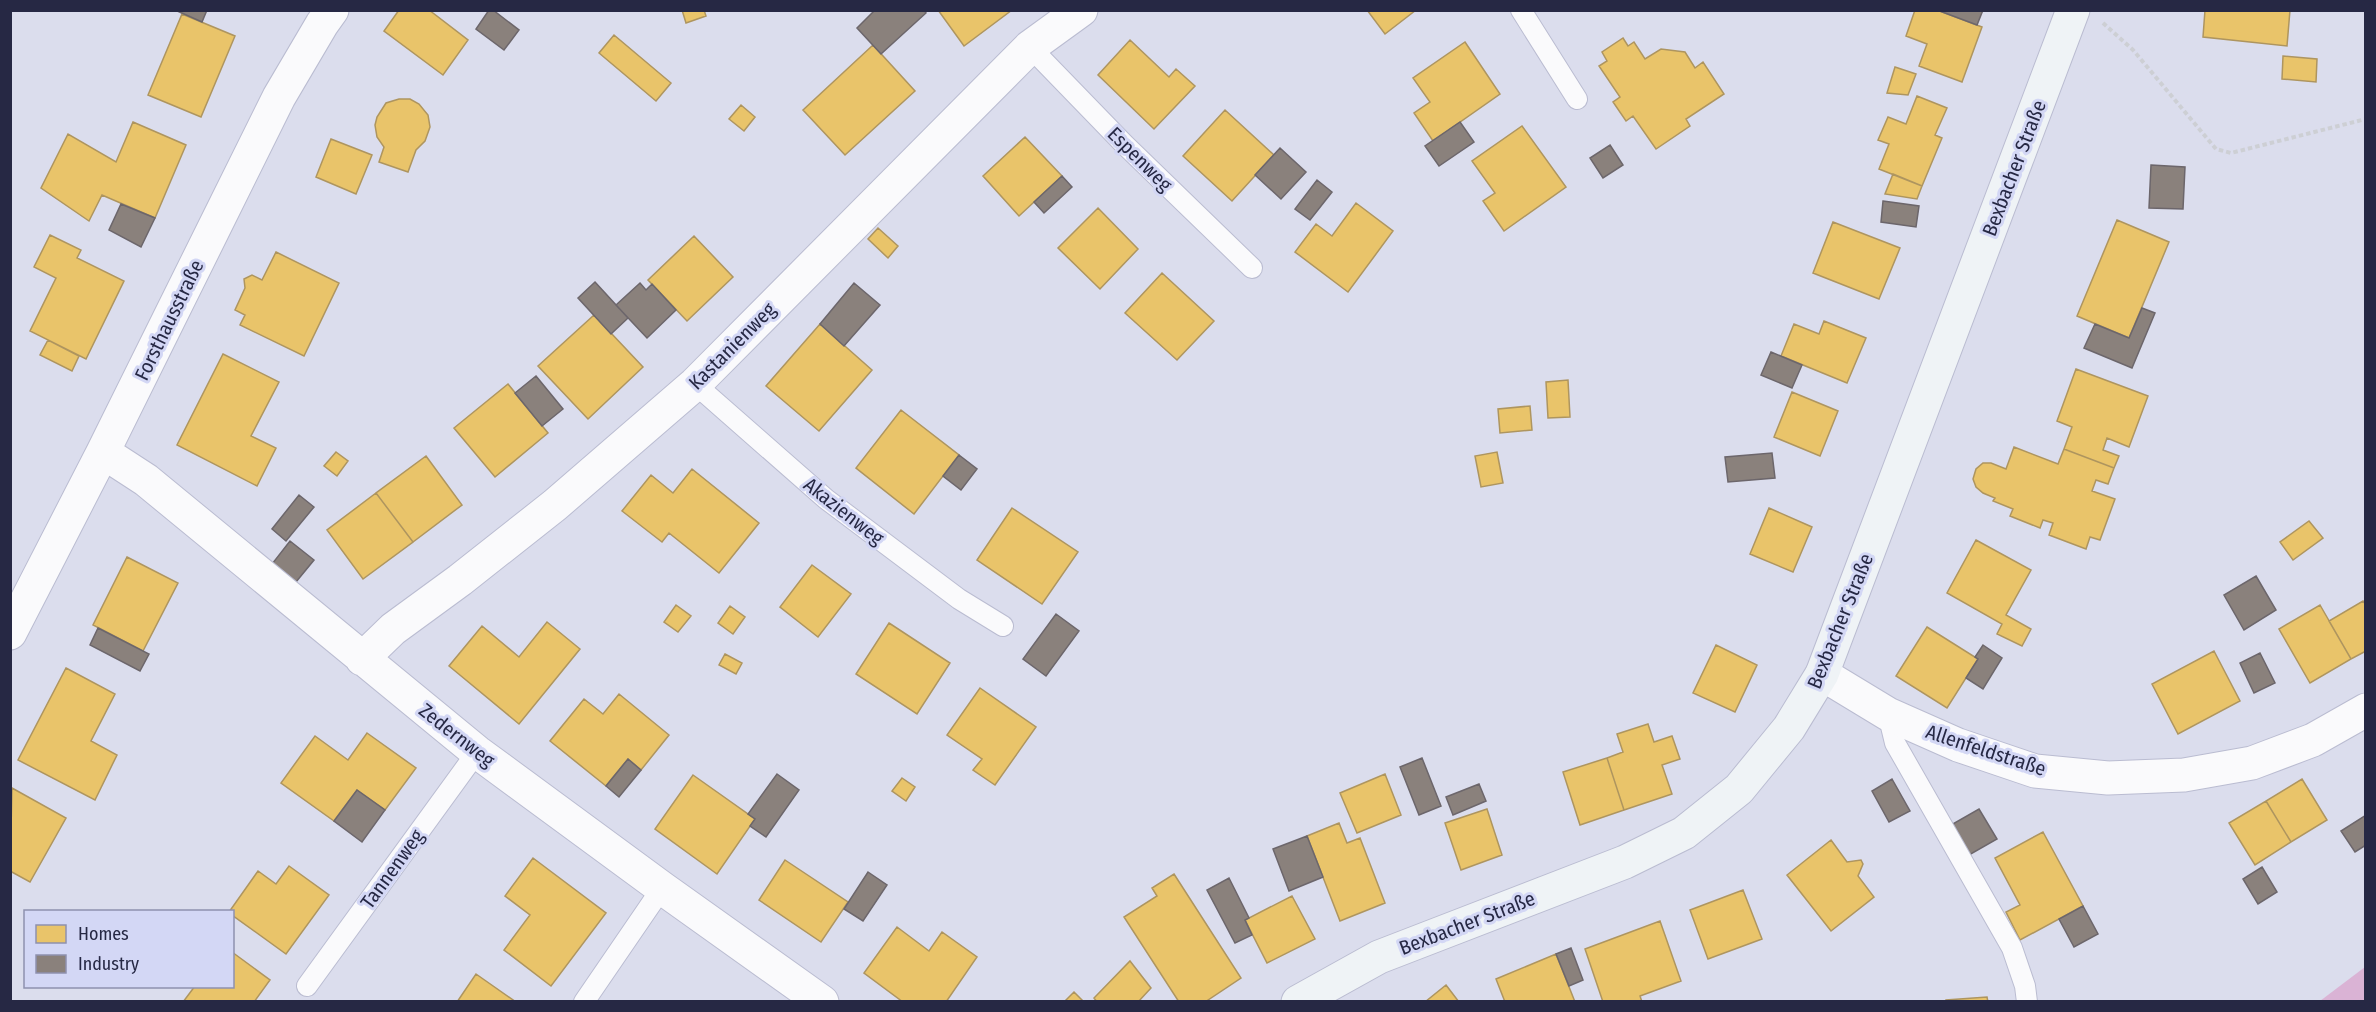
<svg xmlns="http://www.w3.org/2000/svg" width="2376" height="1012" font-family="'Fira Sans Condensed',sans-serif">
  <style>
    .green { fill: #dab3d5 }
    .homes { fill: #e9c46a; stroke: #ae955f; stroke-width: 1.5 }
    .industry { fill: #8a817c; stroke: #6c666b; stroke-width: 1.5 }
    .lines { fill: none; stroke-linecap: round; stroke-linejoin: round }
    .lane-casing { stroke: #babcd1; stroke-width: 22 }
    .street-casing { stroke: #babcd1; stroke-width: 35 }
    .secondary-casing { stroke: #babcd1; stroke-width: 35 }
    .path { stroke: #cdcfd4; stroke-width: 4; stroke-dasharray: 4.5 3; stroke-linecap: butt }
    .lane { stroke: #fafafc; stroke-width: 20 }
    .street { stroke: #fafafc; stroke-width: 33 }
    .secondary { stroke: #eff3f6; stroke-width: 33 }
    .labels { text-anchor: middle; dominant-baseline: central; stroke-width: 6; stroke-linejoin: round; paint-order: stroke }
    .street-label { font-size: 20px; fill: #262844; stroke: #d3d7f5 }
  </style>
  <rect width="100%" height="100%" fill="#dbdded"/>
  <path class="green" d="M2365 967V1001H2320Z"/>
  <path class="homes" d="M399 10H429L468 40 443 75 384 31Z
    M682 10H704L706 16 686 23Z
    M938 10H1012L964 46Z
    M1367 10H1416L1385 34Z
    M1915 10H1937L1982 27 1962 82 1919 66 1927 44 1906 36Z
    M2205 10H2290L2287 46 2203 37Z
    M182 14 235 36 201 117 148 95Z
    M614 35 671 83 656 101 599 53Z
    M1623 38 1628 46 1634 42 1645 59 1661 49 1685 52 1695 68 1703 62 1724 94 1686 119 1690 126 1656 149 1633 116 1626 121 1613 102 1620 97 1599 66 1607 61 1602 52Z
    M1130 40 1169 77 1176 69 1195 86 1154 129 1098 75Z
    M1465 42 1500 94 1433 141 1414 113 1430 102 1413 78Z
    M873 45 915 91 845 155 803 110Z
    M2283 56 2317 59 2316 82 2282 79Z
    M1895 67 1916 74 1908 95 1887 93Z
    M1917 96 1947 108 1935 135 1942 138 1922 186 1879 169 1889 144 1878 140 1888 117 1906 124Z
    M399 99H410L419 104 428 115 430 127 425 141 416 150 408 172 379 162 384 147 377 137 375 125 377 117 386 103Z
    M741 105 755 117 744 131 729 119Z
    M1225 110 1274 155 1232 201 1183 156Z
    M133 122 186 145 155 218 102 195 89 221 41 188 68 134 116 162Z
    M1522 126 1566 187 1504 231 1483 201 1495 193 1472 161Z
    M1025 137 1062 176 1019 216 983 176Z
    M331 139 372 155 356 194 316 177Z
    M1893 174 1922 186 1917 199 1885 194Z
    M1356 203 1393 231 1348 292 1295 252 1316 224 1332 236Z
    M1098 208 1138 249 1100 289 1058 248Z
    M2117 220 2169 242 2129 338 2077 316Z
    M1833 222 1900 248 1879 299 1813 273Z
    M878 228 898 246 888 258 868 239Z
    M50 235 81 250 77 258 124 281 86 359 30 331 56 278 34 267Z
    M694 236 733 277 687 321 648 280Z
    M276 252 339 283 304 356 240 325 245 315 235 310 245 288 244 279 252 275 262 280Z
    M1162 273 1214 321 1177 360 1125 313Z
    M594 315 643 367 588 419 538 366Z
    M1824 321 1866 338 1847 383 1781 356 1794 324 1819 334Z
    M820 324 872 370 819 431 766 386Z
    M48 340 79 356 72 371 40 355Z
    M223 354 279 382 251 436 276 448 257 486 177 445Z
    M2076 369 2148 396 2129 447 2107 438 2103 450 2119 456 2114 468 2064 449 2072 427 2057 421Z
    M1568 380 1570 417 1548 418 1546 382Z
    M508 384 548 433 495 477 454 428Z
    M1792 392 1838 411 1820 456 1774 437Z
    M1530 406 1532 430 1500 433 1498 409Z
    M901 410 959 455 914 514 856 468Z
    M2014 447 2058 464 2064 449 2114 468 2108 484 2096 480 2092 491 2115 499 2100 540 2090 537 2086 549 2049 535 2053 523 2043 520 2040 528 2010 516 2013 509 1993 501 1995 498 1983 493 1976 487 1973 479 1976 469 1983 463H1991L2006 469Z
    M336 452 348 461 337 476 324 466Z
    M1497 452 1503 483 1481 487 1475 456Z
    M426 456 462 505 413 542 376 493Z
    M692 469 759 523 719 573 669 533 662 542 622 511 651 475 673 493Z
    M376 493 413 542 363 579 327 530Z
    M1012 508 1078 552 1042 604 977 560Z
    M1769 508 1812 527 1793 572 1750 554Z
    M2309 521 2323 538 2293 560 2280 542Z
    M1976 540 2031 570 2006 615 2031 629 2022 646 1997 634 2002 624 1947 593Z
    M127 557 178 583 143 651 93 625Z
    M812 565 851 594 818 637 780 607Z
    M2363 601 2366 605V651L2351 659 2329 621Z
    M676 605 691 616 678 632 664 622Z
    M2320 605 2351 659 2310 683 2279 629Z
    M730 606 745 617 733 634 718 623Z
    M547 622 580 649 519 724 449 666 482 626 519 657Z
    M889 623 950 663 917 714 856 674Z
    M1927 627 1978 659 1947 708 1896 676Z
    M1716 645 1757 665 1735 712 1693 693Z
    M2214 651 2240 701 2178 734 2152 684Z
    M725 654 742 663 736 674 719 665Z
    M66 668 115 694 91 741 117 755 95 800 18 760Z
    M980 688 1036 727 995 785 973 770 982 759 947 735Z
    M619 694 669 735 641 770 628 759 606 786 550 741 584 699 603 714Z
    M1648 724 1654 742 1672 736 1680 759 1662 765 1672 794 1624 810 1607 758 1623 752 1617 734Z
    M367 733 416 768 385 810 357 790 334 821 281 783 315 736 348 760Z
    M1607 758 1624 810 1580 825 1563 772Z
    M1385 774 1401 815 1357 833 1340 793Z
    M693 775 755 819 717 874 655 829Z
    M902 778 915 787 906 801 892 791Z
    M2302 779 2327 820 2291 842 2266 801Z
    M12 788 66 818 30 882 10 871Z
    M2266 801 2291 842 2255 865 2229 823Z
    M1487 809 1502 855 1461 870 1445 823Z
    M1339 823 1347 843 1360 838 1385 903 1340 921 1307 836Z
    M2043 832 2083 906 2020 940 2006 912 2020 905 1995 858Z
    M1831 840 1847 862 1861 860 1863 864 1858 876 1874 897 1831 931 1787 875Z
    M533 858 606 913 551 986 504 950 530 915 505 896Z
    M785 860 848 902 821 942 759 900Z
    M289 866 329 895 286 954 232 915V912H229L258 871 276 884Z
    M1174 874 1241 978 1205 1002H1179L1124 917 1157 896 1152 888Z
    M1743 890 1762 939 1708 959 1690 910Z
    M1292 896 1315 939 1267 963 1245 920Z
    M1660 921 1681 981 1640 996 1642 1002H1603L1585 949Z
    M897 927 929 951 942 932 977 957 946 1002H903L864 973Z
    M232 952 270 980 254 1002H183L195 986H232Z
    M1556 954 1575 1002H1505L1496 979Z
    M1130 961 1151 988 1138 1002H1097L1094 998Z
    M476 974 516 1002H457Z
    M1446 985 1459 1002H1425Z
    M1074 992 1084 1002H1064Z
    M1987 997 1988 1002H1946V1000Z"/>
  <path class="industry" d="M175 10H207L202 22Z
    M489 10H493L519 30 504 50 476 29Z
    M875 10H924L926 13 881 54 857 28Z
    M1937 10H1983L1977 25Z
    M1460 122 1474 142 1439 166 1425 146Z
    M1610 145 1623 165 1603 178 1590 158Z
    M1280 148 1306 172 1281 199 1255 175Z
    M2151 165 2185 167 2183 209 2149 208Z
    M1062 176 1072 187 1044 213 1034 202Z
    M1317 180 1332 192 1310 220 1295 209Z
    M1883 201 1919 206 1916 227 1881 222Z
    M121 204 155 218 141 247 109 230Z
    M595 282 628 318 611 334 578 298Z
    M640 283 646 290 652 284 676 310 647 338 616 305Z
    M854 283 880 305 844 346 820 324Z
    M2142 308 2155 313 2132 368 2084 348 2095 324 2129 338Z
    M1771 352 1802 365 1792 388 1761 375Z
    M536 376 563 409 542 426 515 393Z
    M1772 453 1775 478 1728 482 1725 457Z
    M959 455 977 469 961 490 943 476Z
    M299 495 314 507 286 541 272 529Z
    M290 541 314 560 296 582 272 564Z
    M2256 576 2276 610 2244 630 2224 595Z
    M1056 614 1079 631 1046 676 1023 659Z
    M98 628 149 654 140 671 90 645Z
    M1983 645 2002 658 1983 689 1966 678 1978 659 1975 657Z
    M2260 653 2275 683 2254 693 2240 663Z
    M1422 758 1441 806 1419 815 1400 767Z
    M628 759 641 770 619 797 606 786Z
    M777 774 799 790 766 837 750 826 755 819 748 814Z
    M1892 779 1910 811 1889 822 1872 791Z
    M1479 784 1486 801 1453 815 1446 797Z
    M357 790 385 810 362 842 334 821Z
    M1979 809 1997 839 1969 855 1951 825Z
    M2366 815V845L2355 852 2341 831Z
    M1307 836 1323 877 1289 891 1273 849Z
    M2262 867 2277 892 2258 904 2243 879Z
    M868 872 887 885 863 921 844 909Z
    M1229 878 1249 918 1245 920 1252 935 1235 943 1207 890Z
    M2083 906 2098 934 2074 947 2059 919Z
    M1571 948 1583 980 1569 986 1556 954Z"/>
  <g class="lines">
    <defs>
      <path id="lane" d="M1521 10 1577 99
        M1030 47 1124 144 1252 268
        M695 384 826 499 959 599 1003 626
        M1888 714 1895 743 2012 948 2025 986 2027 1002
        M307 986 477 752
        M584 1002 662 888"/>
      <path id="street" d="M103 452 146 480 477 752 662 888 822 1002
        M10 633 103 452 279 97 322 24 332 10
        M362 659 393 629 460 580 555 505 695 384 1030 47 1081 10
        M1822 674 1888 714 1958 745 2035 771 2108 778 2184 775 2252 763 2313 740 2366 710"/>
      <path id="secondary" d="M1298 1002 1379 957 1625 862 1684 833 1739 789 1789 728 1822 674 2073 10"/>
    </defs>
    <use href="#lane" class="lane-casing"/>
    <use href="#street" class="street-casing"/>
    <use href="#secondary" class="secondary-casing"/>
    <path class="path" d="M2103 23 2133 50 2216 149 2231 153 2366 119"/>
    <use href="#lane" class="lane"/>
    <use href="#street" class="street"/>
    <use href="#secondary" class="secondary"/>
  </g>
  <g class="labels">
    <g class="street-label">
      <text transform="translate(1140 159) rotate(45)">Espenweg</text>
      <text transform="translate(2014 168) rotate(-69)">Bexbacher Straße</text>
      <text transform="translate(169 320) rotate(-64)">Forsthausstraße</text>
      <text transform="translate(732 346) rotate(-45)">Kastanienweg</text>
      <text transform="translate(844 511) rotate(38)">Akazienweg</text>
      <text transform="translate(1840 621) rotate(-68)">Bexbacher Straße</text>
      <text transform="translate(457 735) rotate(38)">Zedernweg</text>
      <text transform="translate(1986 750) rotate(18)">Allenfeldstraße</text>
      <text transform="translate(392 869) rotate(-54)">Tannenweg</text>
      <text transform="translate(1467 923) rotate(-21)">Bexbacher Straße</text>
    </g>
  </g>
  <rect width="2376" height="1012" fill="none" stroke="#262844" stroke-width="24"/>
  <rect x="24" y="910" width="210" height="78" fill="#d3d7f5" stroke="#8e91ae" stroke-width="1.5"/>
  <rect x="36" y="925" width="30" height="18" fill="#e9c46a" stroke="#8e91ae" stroke-width="1.5"/>
  <text x="78" y="940" font-size="18" fill="#262844">Homes</text>
  <rect x="36" y="955" width="30" height="18" fill="#8a817c" stroke="#8e91ae" stroke-width="1.5"/>
  <text x="78" y="970" font-size="18" fill="#262844">Industry</text>
</svg>
